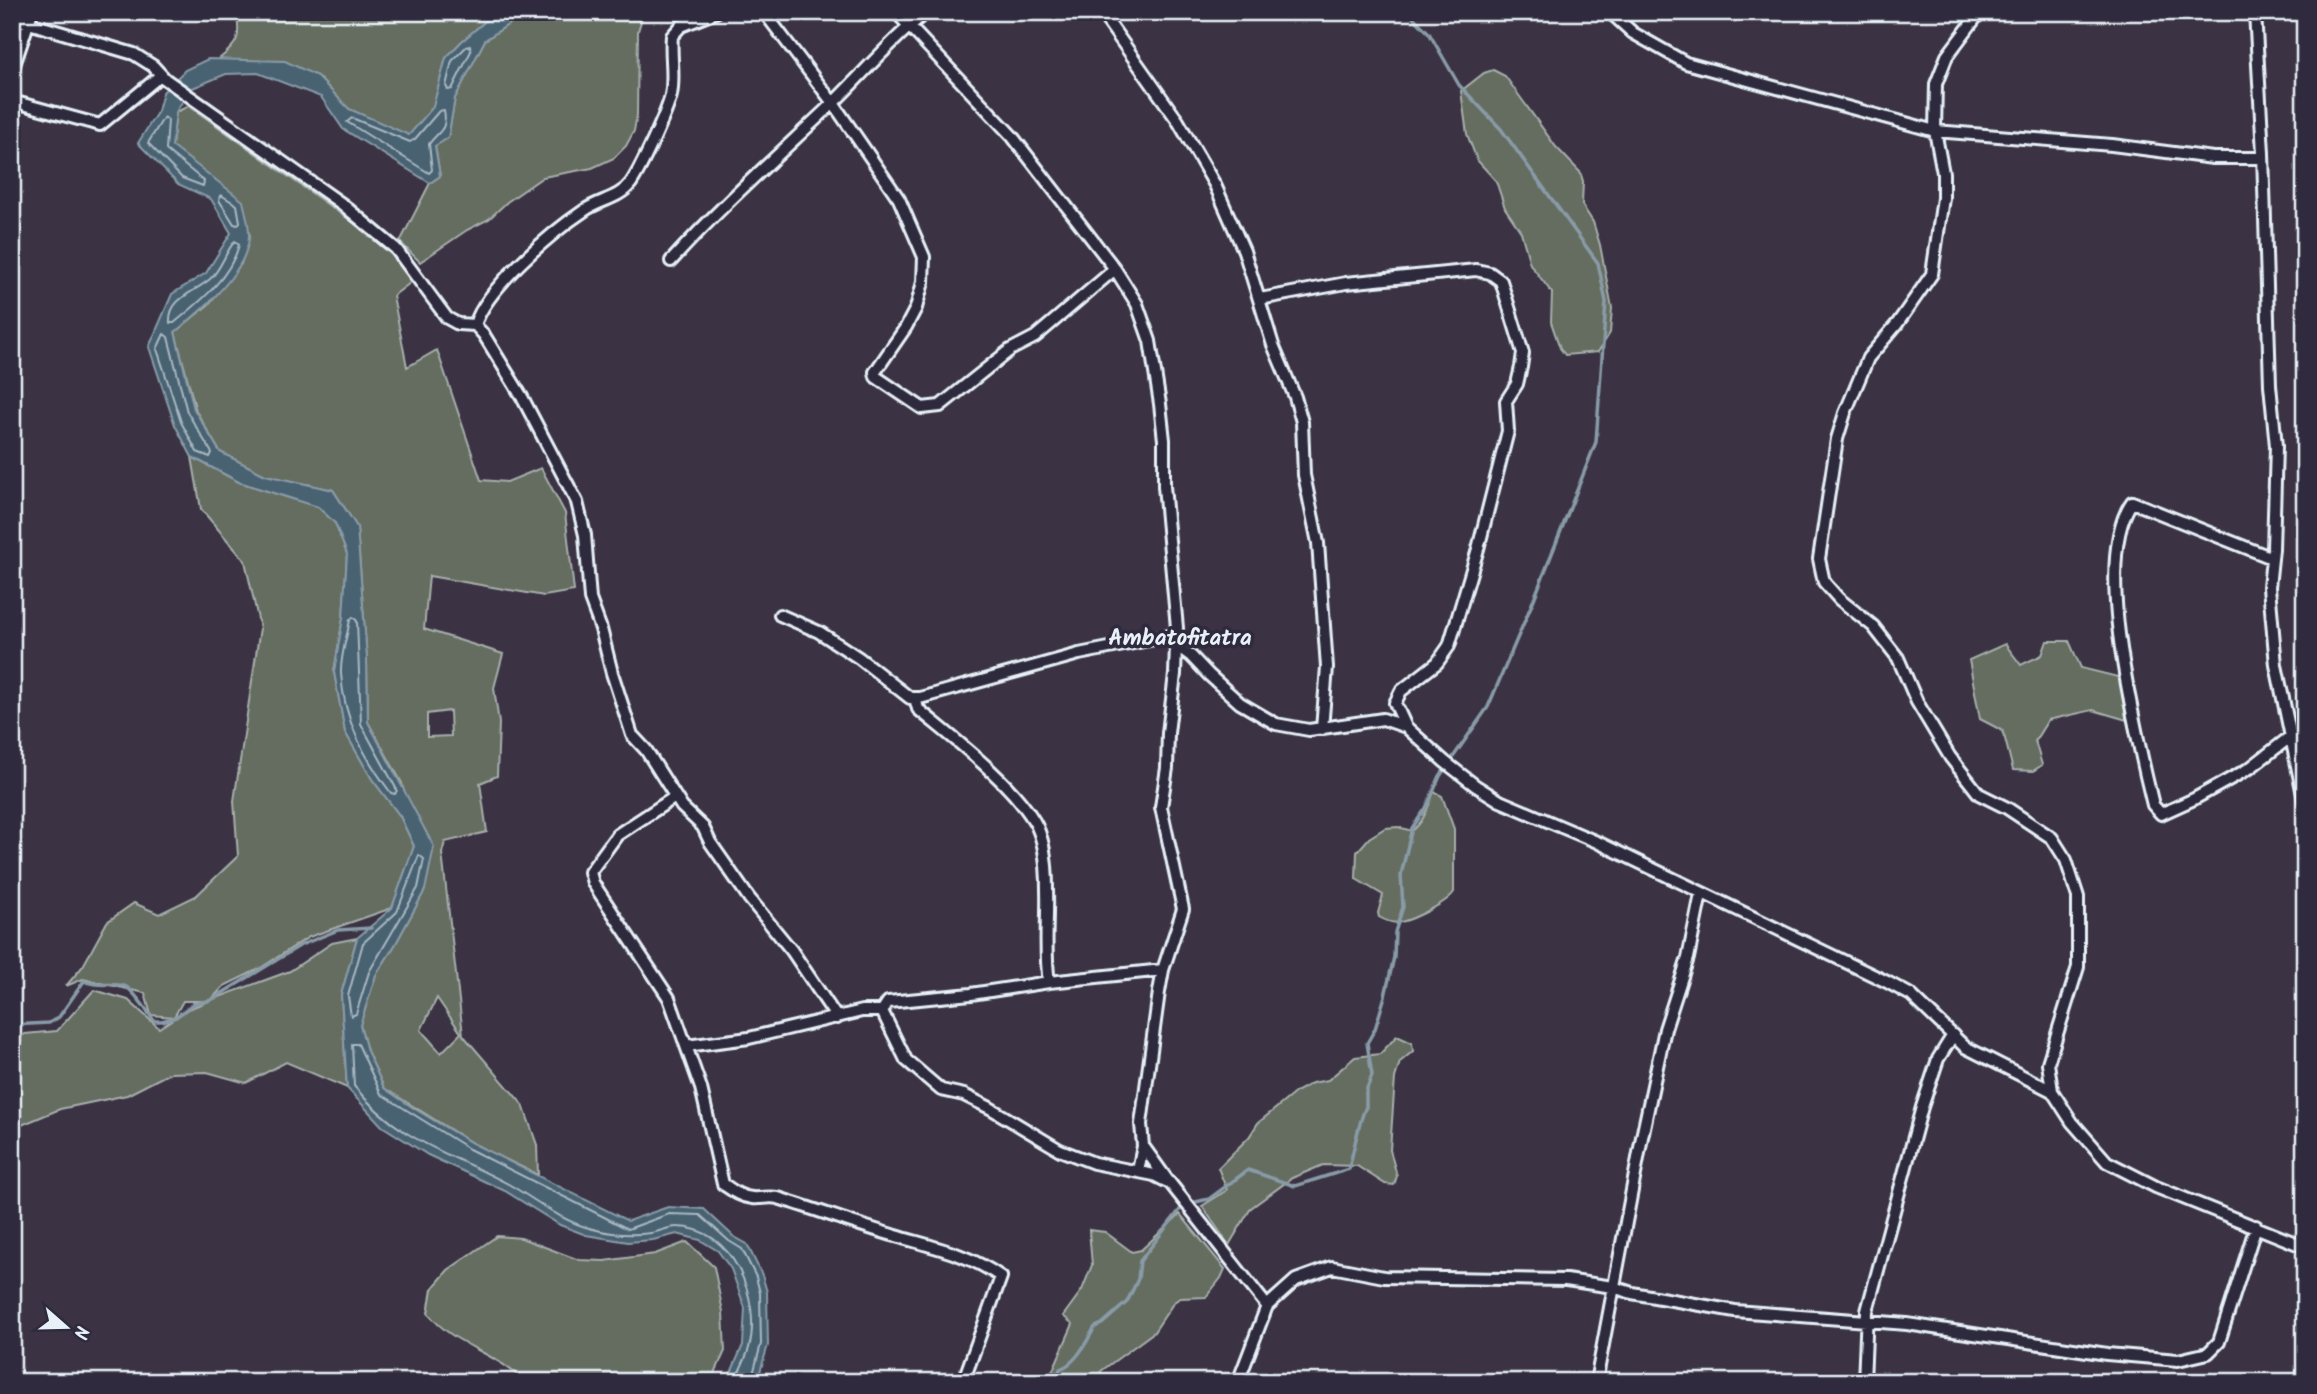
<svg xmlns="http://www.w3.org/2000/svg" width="2317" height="1394" font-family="Kalam,sans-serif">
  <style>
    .green { fill: #656d61; stroke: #a6afac; stroke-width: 2; fill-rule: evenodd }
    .water { fill: #496272; stroke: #899ba8; stroke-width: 2 }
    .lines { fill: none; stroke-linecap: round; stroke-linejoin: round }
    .shore { stroke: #a8b8c2; stroke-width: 2 }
    .stream { stroke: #899ba8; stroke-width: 3.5 }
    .minor-casing { stroke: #e8f1f8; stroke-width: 16 }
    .minor { stroke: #2f2a3d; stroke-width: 10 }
    .labels { text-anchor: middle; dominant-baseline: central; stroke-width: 7; stroke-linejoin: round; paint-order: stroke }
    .neighbourhood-label { font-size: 23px; font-weight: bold; fill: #e8f1f8; stroke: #2f2a3d }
  </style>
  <rect width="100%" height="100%" fill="#3b3343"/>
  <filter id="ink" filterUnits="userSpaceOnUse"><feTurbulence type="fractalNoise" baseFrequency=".0143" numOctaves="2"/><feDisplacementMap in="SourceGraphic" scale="14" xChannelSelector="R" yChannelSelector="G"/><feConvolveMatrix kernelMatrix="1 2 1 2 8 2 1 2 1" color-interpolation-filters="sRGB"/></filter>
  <g filter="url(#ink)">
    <path class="green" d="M236 12H496L461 42 446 58 433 107 409 136 349 109 317 76 219 59C239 43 241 37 236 12Z
      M527 12H644L638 31 637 115 634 131 626 146 614 158 592 168 543 177 507 202 489 219 467 230 420 262 400 242 430 183 440 176 435 146 448 138 455 98 485 40Z
      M1493 70 1505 76 1556 147 1580 172 1583 181 1582 205 1593 222 1600 245 1612 308 1610 333 1598 352 1565 355 1560 348 1551 322 1552 293 1530 264 1521 232 1505 208 1496 181 1477 160 1467 134 1461 91 1484 73Z
      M189 106 375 238 404 264 410 283 393 296 407 367 437 350 481 480 507 482 541 468 565 513 574 591 544 596 429 576 424 629 503 654 494 688 499 723 497 776 480 783 487 832 445 842 442 853 463 1035 523 1105 537 1145 538 1175 472 1143 384 1088 367 1051 360 1025 376 975 395 945 425 890 402 783 368 722 367 659 357 527 333 490 265 475 220 452 196 411 175 332 208 305 241 264 250 235 206 174 172 146 176 112ZM450 711 451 736 427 737V714ZM437 998 461 1033 441 1053 421 1030Z
      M192 457 239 482 318 507 335 523 347 554 343 618 334 672 345 732 372 779 400 816 414 846 392 908 309 937 259 969 224 986 211 1000 290 971 332 943 357 938 341 995 347 1088 286 1062 246 1083 207 1072 170 1073 127 1095 60 1109 12 1129V1042L25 1034 57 1031 94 990 128 1000 159 1028 188 1009 209 1001H183L174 1017 151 1015 145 993 83 979 66 986 83 966 107 922 134 903 159 914 196 896 238 856 234 801 260 628 245 561 201 509Z
      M2047 641H2069L2081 668 2122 678 2127 720 2093 710 2048 720 2035 741 2042 765 2033 771 2013 770 2003 731 1980 719 1969 660 2005 644 2021 665 2042 655Z
      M1434 792 1442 796 1454 829V892C1447 903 1414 919 1401 922 1394 924 1386 921 1379 917L1378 913 1383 895 1356 879 1357 852 1369 838 1385 828 1398 827 1412 831C1424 822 1428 807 1434 792Z
      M1397 1036 1412 1043 1413 1051 1400 1062 1395 1078 1390 1150 1397 1176 1394 1185 1385 1184 1357 1166 1323 1165 1292 1178 1251 1208 1229 1245 1202 1206 1227 1190 1218 1168 1249 1137 1258 1123 1297 1091 1312 1083 1328 1080 1355 1057 1380 1054Z
      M1180 1214 1225 1269 1221 1278 1206 1297 1180 1298 1174 1302 1154 1332 1101 1371 1098 1382H1050L1052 1372 1073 1324 1063 1316 1082 1290 1092 1265 1089 1230 1105 1232 1132 1252 1141 1250Z
      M497 1236 521 1238 579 1260 604 1261 655 1254 687 1242 714 1267 723 1312 725 1351 711 1382H524C497 1352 453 1346 428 1313L432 1289 448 1270Z"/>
    <path class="water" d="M496 12H527L485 40 455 98 448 138 435 146 440 176 430 183 343 129 321 97 258 73 226 74 190 89 176 112 172 146 243 201C245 211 249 223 249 234 250 270 201 311 175 332L194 409 220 452 265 475 333 490 357 527 367 659 368 722 434 847 425 890 395 945 376 975 360 1025 367 1051 384 1088 415 1109 472 1143 628 1221 668 1207 704 1209 733 1236 747 1244 762 1275 767 1292 768 1345 757 1382H727L743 1345 745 1308 731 1269 718 1251 700 1240 677 1234 653 1240 628 1242 586 1235 560 1225 505 1191 428 1155 382 1126 347 1088 341 995 357 938 392 908 414 846 400 816 372 779 345 732 334 672 343 618 347 554 335 523 318 507 239 482 192 457 175 425 149 347 172 294 206 273 231 233 211 199 178 184 138 143 158 111 163 92 185 70 208 59 285 61 317 76 349 109 409 135 433 107 446 58 461 42Z"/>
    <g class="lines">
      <path class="shore" d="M470 46 471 51 452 89 448 90 446 86 452 61 466 47Z
        M444 110C448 131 438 131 429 144L432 170 429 173 347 122 352 118 410 142 415 139 439 111Z
        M164 117 168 120 166 150 204 181 203 186 182 178 148 143Z
        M221 195 237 205 240 222 238 225 234 224 219 200Z
        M235 241 239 245C230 278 200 302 174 323H170C168 298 194 293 210 279 221 270 225 252 235 241Z
        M164 334 168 337 187 412 212 453 210 457 197 452 181 422 157 349Z
        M353 617 357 621 361 724 397 790 395 794 391 793C364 757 344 721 341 674 340 657 347 637 350 620Z
        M419 855 424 859 418 888 369 972 356 1014 351 1016 348 996 363 943 397 912Z
        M734 1382C739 1371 746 1359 749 1348 762 1300 733 1227 677 1227 668 1227 659 1232 651 1233 630 1236 610 1234 589 1228 560 1220 536 1200 510 1185 450 1152 400 1143 354 1086L352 1044H358L381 1094 469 1149 628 1229 669 1214 700 1215 729 1241 742 1249 756 1277 760 1293 761 1344 751 1382"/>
      <path class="stream" d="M12 1025 49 1023 59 1017 84 981C99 988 112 982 124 986 133 989 148 1012 154 1021H162L176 1017 193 1004 211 1000 301 945 338 930 371 928
        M1191 1203 1209 1199 1248 1170 1295 1186 1349 1169C1352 1156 1361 1114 1366 1107V1091L1372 1075 1367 1043 1375 1029 1385 996 1394 957 1395 932 1403 907 1401 875 1412 828 1426 808 1440 776 1488 707 1534 599 1596 442 1606 302 1598 263 1501 129 1459 85 1429 33 1408 12
        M1056 1382 1060 1369C1077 1363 1086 1342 1095 1327L1102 1324 1127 1302 1138 1279 1140 1261 1182 1207"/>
      <defs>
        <path id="minor" d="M764 12 833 103 899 199 924 257 923 282 916 308 906 327 875 372 876 377 922 408 940 406 1010 350 1035 337 1115 269
          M896 12 1012 136 1115 269 1137 304 1150 341 1160 404 1164 440V486L1177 628 1174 635 1176 645 1191 656 1209 675 1240 703 1276 724 1309 730 1383 719 1406 727 1445 762 1476 786 1500 801 1597 842 1887 982 1911 995 1965 1047 2052 1091 2072 1122 2107 1162 2156 1187 2305 1247
          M1101 12 1178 121 1215 185 1244 251 1273 345 1295 397 1302 422 1304 475 1318 543 1327 667 1322 729
          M1610 12 1633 33 1686 63 1935 131 2112 145 2213 158H2263
          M1980 12 1947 56 1936 84 1935 131 1943 173V198L1932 274 1897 324 1868 358 1845 413 1837 439 1819 559 1824 582 1839 599 1873 626 1898 658 1917 702 1950 757 1979 794 2007 808 2052 838 2066 860 2078 897V967L2048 1063 2052 1091
          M2255 12 2263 153 2270 385 2276 446 2273 549 2269 587 2276 665 2305 804
          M12 18 134 54 153 66 165 79 342 204 396 249 447 318 458 324 475 325 484 335 522 397 577 502 585 535 590 599 601 629 612 673 632 735 646 750 682 807 703 827 710 842 749 898 792 951 837 1018
          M12 71 32 12
          M12 101 100 125 161 75
          M671 261C721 206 776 157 830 106 862 75 891 40 926 12
          M1260 299 1346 283 1476 270 1490 273 1501 281 1523 353 1521 367 1517 384 1506 401 1508 431 1478 549 1449 646 1437 663 1401 691 1395 703 1406 727
          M475 325C486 288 552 232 585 210 600 200 620 198 631 183 641 168 667 113 671 95 675 76 670 55 672 36L681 26 716 12
          M2272 558 2132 502C2093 557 2132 711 2146 776L2153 805 2161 814 2194 799 2250 768 2290 737
          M780 615 819 632 859 658 910 698H920L1079 654 1174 635
          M915 698 918 709C954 739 1010 781 1034 821 1045 839 1047 870 1047 890 1048 921 1044 951 1049 982
          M675 797 617 835 590 872 593 883 669 998 701 1088 723 1184C732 1190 740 1197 752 1198 761 1199 769 1196 778 1198 818 1210 857 1225 896 1236 933 1247 969 1254 1001 1277L963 1382
          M882 1011 888 1002 971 994 1049 982 1163 970
          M686 1046 749 1038 862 1011H882L906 1060 941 1090 964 1095 990 1108 1060 1150 1094 1163 1154 1175 1170 1183 1267 1306 1296 1280 1332 1267 1384 1277 1566 1280 1613 1287 1632 1293 1735 1311 1907 1324 2107 1354 2178 1360 2208 1353 2219 1342 2256 1226
          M1143 1146 1168 1181
          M1138 1171 1143 1146 1141 1124 1159 992 1163 970 1183 909 1161 807 1167 768 1168 733 1175 674 1176 645
          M1238 1382 1267 1306
          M1596 1382 1642 1137 1665 1029 1688 958 1701 894
          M1864 1382 1867 1311 1922 1107 1938 1059 1953 1035"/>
      </defs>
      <use href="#minor" class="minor-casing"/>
      <use href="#minor" class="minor"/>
    </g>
  </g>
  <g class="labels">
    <g class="neighbourhood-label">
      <text x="1180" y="639">Ambatofitatra</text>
    </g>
  </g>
  <rect width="2317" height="1394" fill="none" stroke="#2f2a3d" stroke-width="42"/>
  <rect x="21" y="21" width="2275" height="1352" fill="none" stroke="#e8f1f8" stroke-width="2.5" filter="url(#ink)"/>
  <g transform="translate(66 1327) rotate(110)" stroke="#2f2a3d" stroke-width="5" paint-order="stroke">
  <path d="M0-5L12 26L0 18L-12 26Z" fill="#e8f1f8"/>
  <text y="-10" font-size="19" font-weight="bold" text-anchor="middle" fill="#e8f1f8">N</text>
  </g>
</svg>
